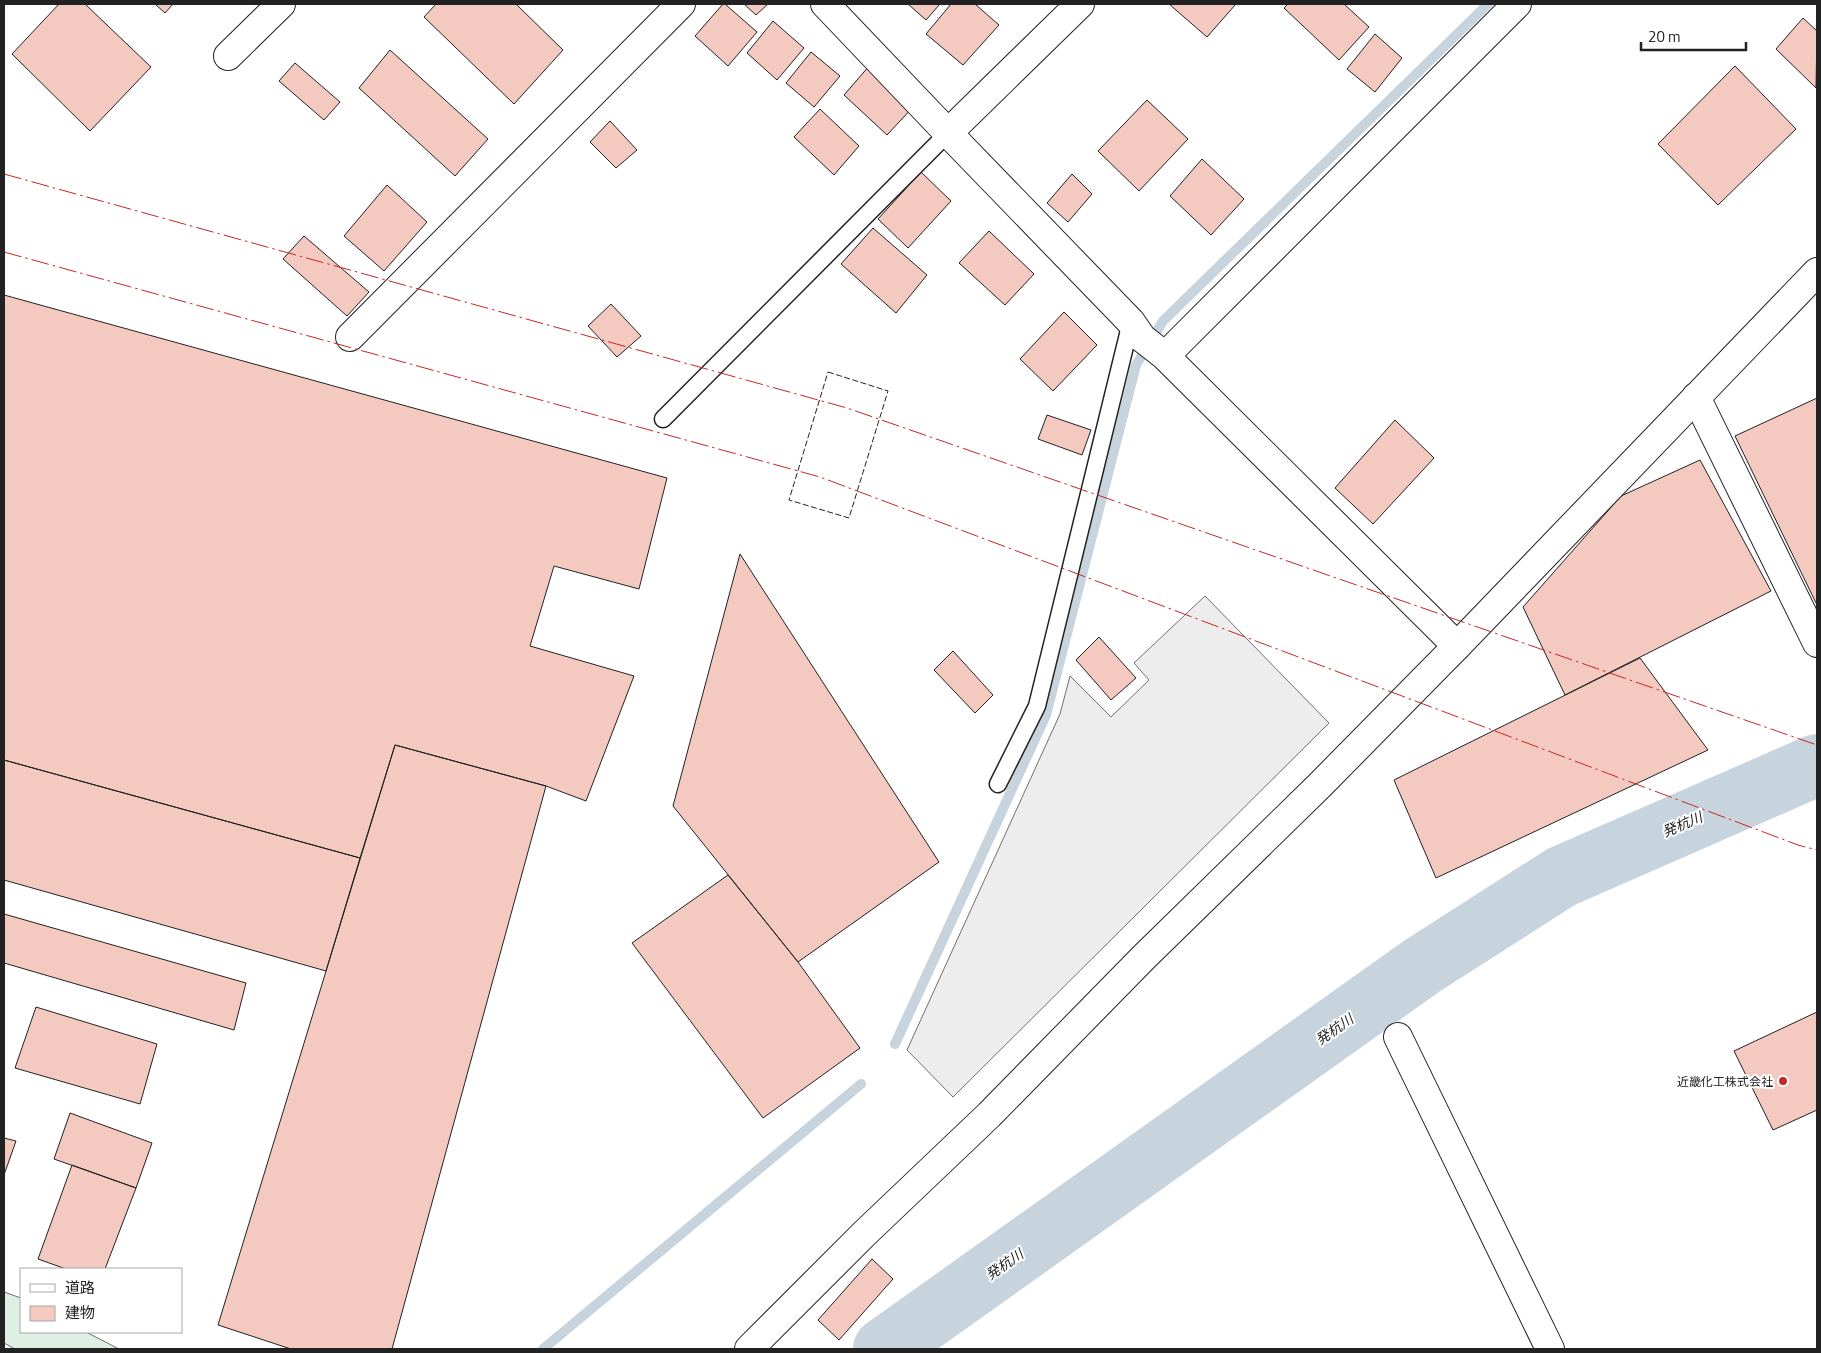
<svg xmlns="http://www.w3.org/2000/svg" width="1821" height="1353" font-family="'Titillium Web','Noto Sans JP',sans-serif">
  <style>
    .green { fill: #e0efe3; stroke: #6f6f6f }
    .parking { fill: #ededed; stroke: #6f6f6f }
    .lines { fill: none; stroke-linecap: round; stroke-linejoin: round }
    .stream { stroke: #c7d3dd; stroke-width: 10 }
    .river { stroke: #c7d3dd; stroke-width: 62 }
    .building { fill: #f3c9c0; stroke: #222 }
    .service-casing { stroke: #222; stroke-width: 19 }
    .minor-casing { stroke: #222; stroke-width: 30 }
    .tertiary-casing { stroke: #222; stroke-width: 30 }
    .service { stroke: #fff; stroke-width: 16 }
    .minor { stroke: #fff; stroke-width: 28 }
    .tertiary { stroke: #fff; stroke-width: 28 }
    .fence { stroke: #222; stroke-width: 1; stroke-dasharray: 6 2.5; stroke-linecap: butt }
    .power { stroke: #c62828; stroke-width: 1; stroke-dasharray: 18 4 2.5 4; stroke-linecap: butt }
    .poi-dot { fill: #c62828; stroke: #fff; stroke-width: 2 }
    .labels { text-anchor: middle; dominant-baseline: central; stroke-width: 4; stroke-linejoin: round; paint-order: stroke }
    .poi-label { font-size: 12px; fill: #222; stroke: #fff; text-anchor: end }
    .water-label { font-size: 14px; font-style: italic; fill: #222; stroke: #fff }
  </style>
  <rect width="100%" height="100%" fill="#fff"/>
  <path class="green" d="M4 1292 21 1298V1332H86L119 1349H15L4 1343Z"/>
  <path class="parking" d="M1205 596 1329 723 953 1097 907 1050 1060 714 1070 676 1111 717 1149 680 1134 663Z"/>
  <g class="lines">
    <path class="stream" d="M895 1044 1046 715 1136 365 1163 321 1488 4
      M543 1349 861 1084"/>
    <path class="river" d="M884 1349 1422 966 1561 877 1817 765"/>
  </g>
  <path class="building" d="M59 4H85L151 67 90 131 12 54Z
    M155 4H173L165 13Z
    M436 4H516L563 50 514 104 424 17Z
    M723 4H725L757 32 728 66 695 36Z
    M744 4H768L756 15Z
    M908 4H940L926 20Z
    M951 4H975L999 25 963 65 926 34Z
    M1169 4H1236L1207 37Z
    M1288 4H1344L1369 27 1339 60 1284 8Z
    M1803 18 1817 31 1816 88 1776 49Z
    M773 21 804 48 777 80 747 53Z
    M1375 34 1402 58 1375 92 1347 69Z
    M390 50 488 139 455 176 359 88Z
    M811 52 840 76 814 107 786 83Z
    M295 63 340 102 324 120 279 81Z
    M870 65 914 106 887 135 844 95Z
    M1735 66 1796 129 1718 205 1658 144Z
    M1147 100 1188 139 1139 191 1098 151Z
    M820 109 859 146 834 175 794 137Z
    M610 121 637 150 616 168 590 142Z
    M1202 159 1244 199 1211 235 1170 196Z
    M921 172 951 201 908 248 878 219Z
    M1072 174 1092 194 1068 222 1047 203Z
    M387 185 427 222 384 271 344 236Z
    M873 228 927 275 896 313 841 264Z
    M989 231 1034 274 1005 305 959 263Z
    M304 236 369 292 347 316 283 259Z
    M4 295 667 478 639 589 554 566 530 646 634 676 586 801 546 786 395 745 360 858 4 760Z
    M611 304 641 336 617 357 588 326Z
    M1064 312 1097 345 1053 391 1020 359Z
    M1817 398V605L1735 436Z
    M1047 415 1091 430 1082 455 1038 439Z
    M1395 420 1434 458 1373 524 1335 488Z
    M1700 460 1771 591 1565 695 1523 607 1621 496Z
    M740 554 939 862 798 962 673 806Z
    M1099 637 1136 678 1111 700 1076 660Z
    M953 651 993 695 975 713 934 670Z
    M1640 658 1708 750 1436 878 1394 780Z
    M395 745 546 786 392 1349H291L218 1325Z
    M4 760 360 858 326 971 4 880Z
    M728 875 798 962 860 1048 763 1118 632 943Z
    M4 914 246 983 234 1030 4 963Z
    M36 1007 157 1044 140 1104 15 1068Z
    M1817 1012V1110L1773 1130 1734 1051Z
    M70 1113 152 1143 136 1188 54 1159Z
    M4 1138 16 1141 4 1175Z
    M72 1165 136 1188 105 1269H66L38 1259Z
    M872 1259 893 1279 839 1340 818 1320Z"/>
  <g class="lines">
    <defs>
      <path id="service" d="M663 419 948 133
        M998 784 1037 706 1131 322"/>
      <path id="minor" d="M825 4 948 133 1131 322 1142 338 1165 356 1457 646
        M228 56 281 4
        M948 133 1080 4
        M350 337 681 4
        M1165 356 1517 4
        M1696 397 1817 643
        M1398 1037 1550 1349"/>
      <path id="tertiary" d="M749 1349 865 1233 989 1115 1144 957 1319 786 1457 646 1817 272"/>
    </defs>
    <use href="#service" class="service-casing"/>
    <use href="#minor" class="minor-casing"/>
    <use href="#tertiary" class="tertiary-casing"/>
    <use href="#service" class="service"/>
    <use href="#minor" class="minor"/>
    <use href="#tertiary" class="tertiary"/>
    <path class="fence" d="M828 372 888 391 849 518 789 500Z"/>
    <path class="power" d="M4 174 847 408 1817 745
      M4 252 820 477 1798 845 1817 850"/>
  </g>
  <circle class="poi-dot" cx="1783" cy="1081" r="5"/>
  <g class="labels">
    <g class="poi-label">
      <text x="1773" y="1081">近畿化工株式会社</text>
    </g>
    <g class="water-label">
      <text transform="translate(1682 824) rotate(-23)">発杭川</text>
      <text transform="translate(1334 1029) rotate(-35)">発杭川</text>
      <text transform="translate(1004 1264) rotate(-35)">発杭川</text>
    </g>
  </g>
  <rect width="1821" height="1353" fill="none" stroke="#222222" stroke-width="10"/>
  <rect x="20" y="1268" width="162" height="65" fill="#ffffff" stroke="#a7a7a7"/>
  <rect x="30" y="1284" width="25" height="8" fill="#ffffff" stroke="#a7a7a7"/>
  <text x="65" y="1293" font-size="15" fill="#222222">道路</text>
  <rect x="30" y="1306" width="25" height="15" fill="#f3c9c0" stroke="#a7a7a7"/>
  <text x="65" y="1318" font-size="15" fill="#222222">建物</text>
  <path d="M1641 42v8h105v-8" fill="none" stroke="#222222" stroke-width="2.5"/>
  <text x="1648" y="42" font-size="15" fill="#222222" stroke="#ffffff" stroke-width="4" paint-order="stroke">20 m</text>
</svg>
